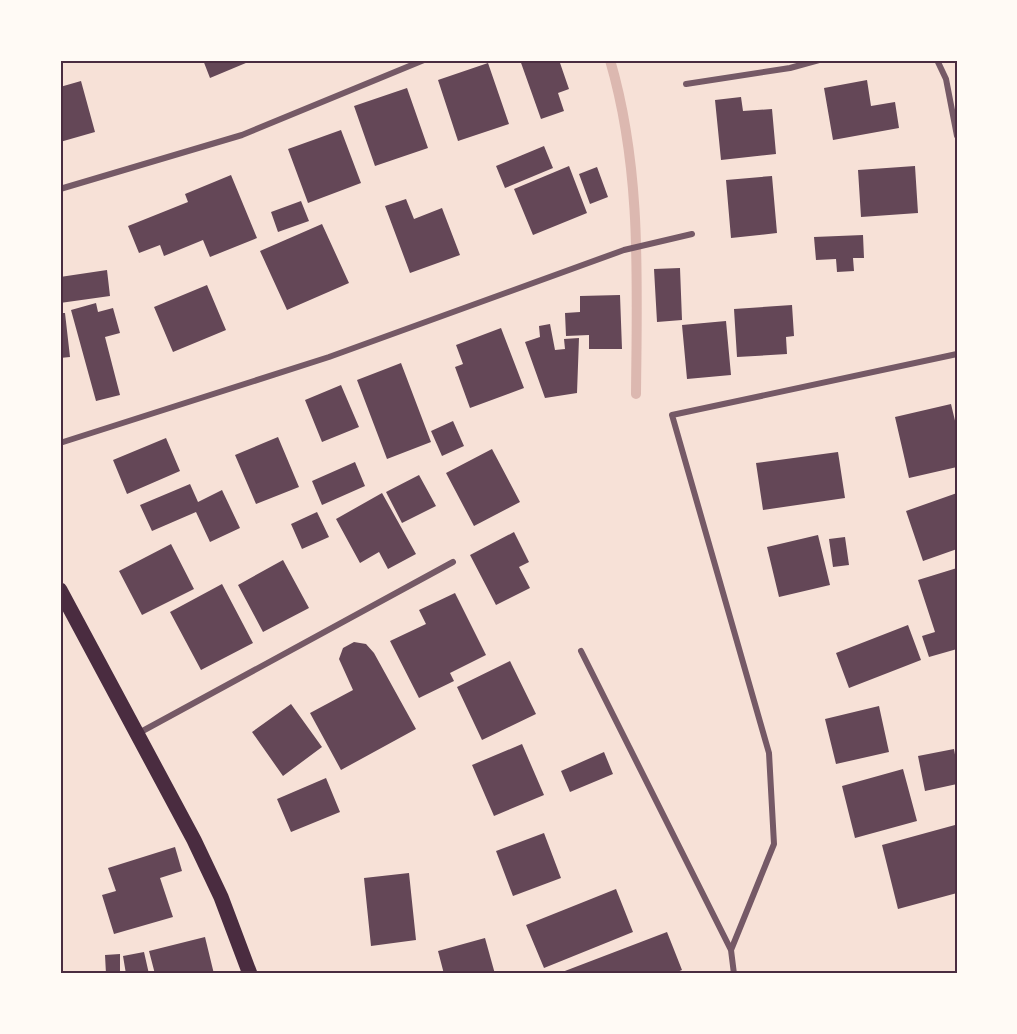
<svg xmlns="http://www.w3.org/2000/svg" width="1017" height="1034" font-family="'Roboto Condensed',sans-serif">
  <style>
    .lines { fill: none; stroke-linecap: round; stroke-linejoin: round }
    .stream { stroke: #dcb8b0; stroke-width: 10 }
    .building { fill: #644757 }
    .minor { stroke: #755966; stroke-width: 6 }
    .primary { stroke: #4a2c40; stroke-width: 15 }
    .neatline { fill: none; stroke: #4a2c40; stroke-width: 2 }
  </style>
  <rect width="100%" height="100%" fill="#f7e1d7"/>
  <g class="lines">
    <path class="stream" d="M610 60C642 169 637 281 636 394"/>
  </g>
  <path class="building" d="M203 60H253L210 78Z
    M520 60H559L569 89 558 93 564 111 541 119Z
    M488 63 509 124 458 141 438 80Z
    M867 80 871 106 895 102 899 128 833 140 824 88Z
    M81 81 95 132 60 142V87Z
    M407 88 428 148 375 166 354 106Z
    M741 97 743 111 772 109 776 154 721 160 715 100Z
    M341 130 361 183 308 203 288 149Z
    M544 146 553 168 505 188 496 166Z
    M569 166 587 213 533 235 514 189Z
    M915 166 918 213 861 217 858 170Z
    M597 167 608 197 590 204 579 174Z
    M231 175 257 238 210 257 203 240 164 256 160 245 139 253 128 226 188 202 185 194Z
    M772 176 777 233 731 238 726 180Z
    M406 199 414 219 442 208 460 255 410 273 385 206Z
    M301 201 309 221 278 232 271 212Z
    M322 224 349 283 287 310 260 251Z
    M863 235 864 258H853L854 271 837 272 836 259 816 260 814 237Z
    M680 268 682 320 657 322 654 269Z
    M107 270 110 296 60 303V277Z
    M207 285 226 330 173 352 154 307Z
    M620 295 622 349H589V335L566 336 565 313 580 312V296Z
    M96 303 98 312 113 308 120 333 105 337 120 395 96 401 71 310Z
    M792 305 794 336 786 337 787 354 737 357 734 309Z
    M60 313H65L70 357 60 358Z
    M726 321 731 375 687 379 682 325Z
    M550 324 555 350 565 349 564 339 579 338 577 393 545 398 525 342 540 337 539 326Z
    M501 328 524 388 470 408 455 367 463 364 456 345Z
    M401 363 431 442 387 459 357 380Z
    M341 385 359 427 322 442 305 400Z
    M951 404 957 429V467L909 478 895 417Z
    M453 421 464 446 442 456 431 431Z
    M278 437 299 487 256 504 235 455Z
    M166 438 180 471 127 494 113 460Z
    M492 449 520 502 474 526 446 473Z
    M838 452 845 498 763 510 756 463Z
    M355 462 365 486 322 505 312 481Z
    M419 475 436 506 402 523 386 492Z
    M190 484 198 502 222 490 240 528 210 542 196 512 152 531 140 505Z
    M382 493 416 554 388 569 379 552 360 563 336 519Z
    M957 493V549L923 561 906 511Z
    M317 512 329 537 302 549 291 524Z
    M514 532 529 562 519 567 530 588 496 605 470 555Z
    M818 535 830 585 779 597 767 547Z
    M845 537 849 565 833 567 829 539Z
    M171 544 194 589 142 615 119 571Z
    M283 560 309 608 263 632 238 585Z
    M957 568V649L929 657 922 636 935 632 918 580Z
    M222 584 253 643 201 670 170 612Z
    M455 593 486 655 450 673 454 681 419 698 390 641 426 624 419 610Z
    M908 625 921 660 849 688 836 653Z
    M354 642 366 644 374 653 416 729 341 770 310 713 353 690 339 659 343 648Z
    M510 661 536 714 482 740 457 687Z
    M291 704 322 747 283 776 252 732Z
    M879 706 889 752 836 764 825 719Z
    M522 744 544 795 494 816 472 765Z
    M954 749 957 766V784L925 791 918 756Z
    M604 752 613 774 570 792 561 771Z
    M903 769 917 821 855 838 842 786Z
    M326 778 340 812 291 832 277 799Z
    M955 825 957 834V893L898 909 882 845Z
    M544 833 561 878 513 896 496 851Z
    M175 847 182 871 160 878 173 917 114 934 102 895 116 891 108 868Z
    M409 873 416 940 371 946 364 878Z
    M616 889 633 932 544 968 526 925Z
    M667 932 682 970 672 974H557Z
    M205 937 214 974H155L149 951Z
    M485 938 495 974H444L438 951Z
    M144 952 149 974H126L123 956Z
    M120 954V974H106L105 955Z"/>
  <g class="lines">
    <path class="minor" d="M937 60 946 79 957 136
      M686 84 790 68 819 60
      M60 189 242 135 424 60
      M60 443 329 357 624 250 692 234
      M581 651 731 950 734 974
      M137 734 453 562
      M731 950 774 844 769 753 672 415 957 354"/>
    <path class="primary" d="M60 590 194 840 221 897 250 974"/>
  </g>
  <rect width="1017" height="1034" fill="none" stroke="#fffaf5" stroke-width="123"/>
  <rect x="62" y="62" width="894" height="910" class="neatline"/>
</svg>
